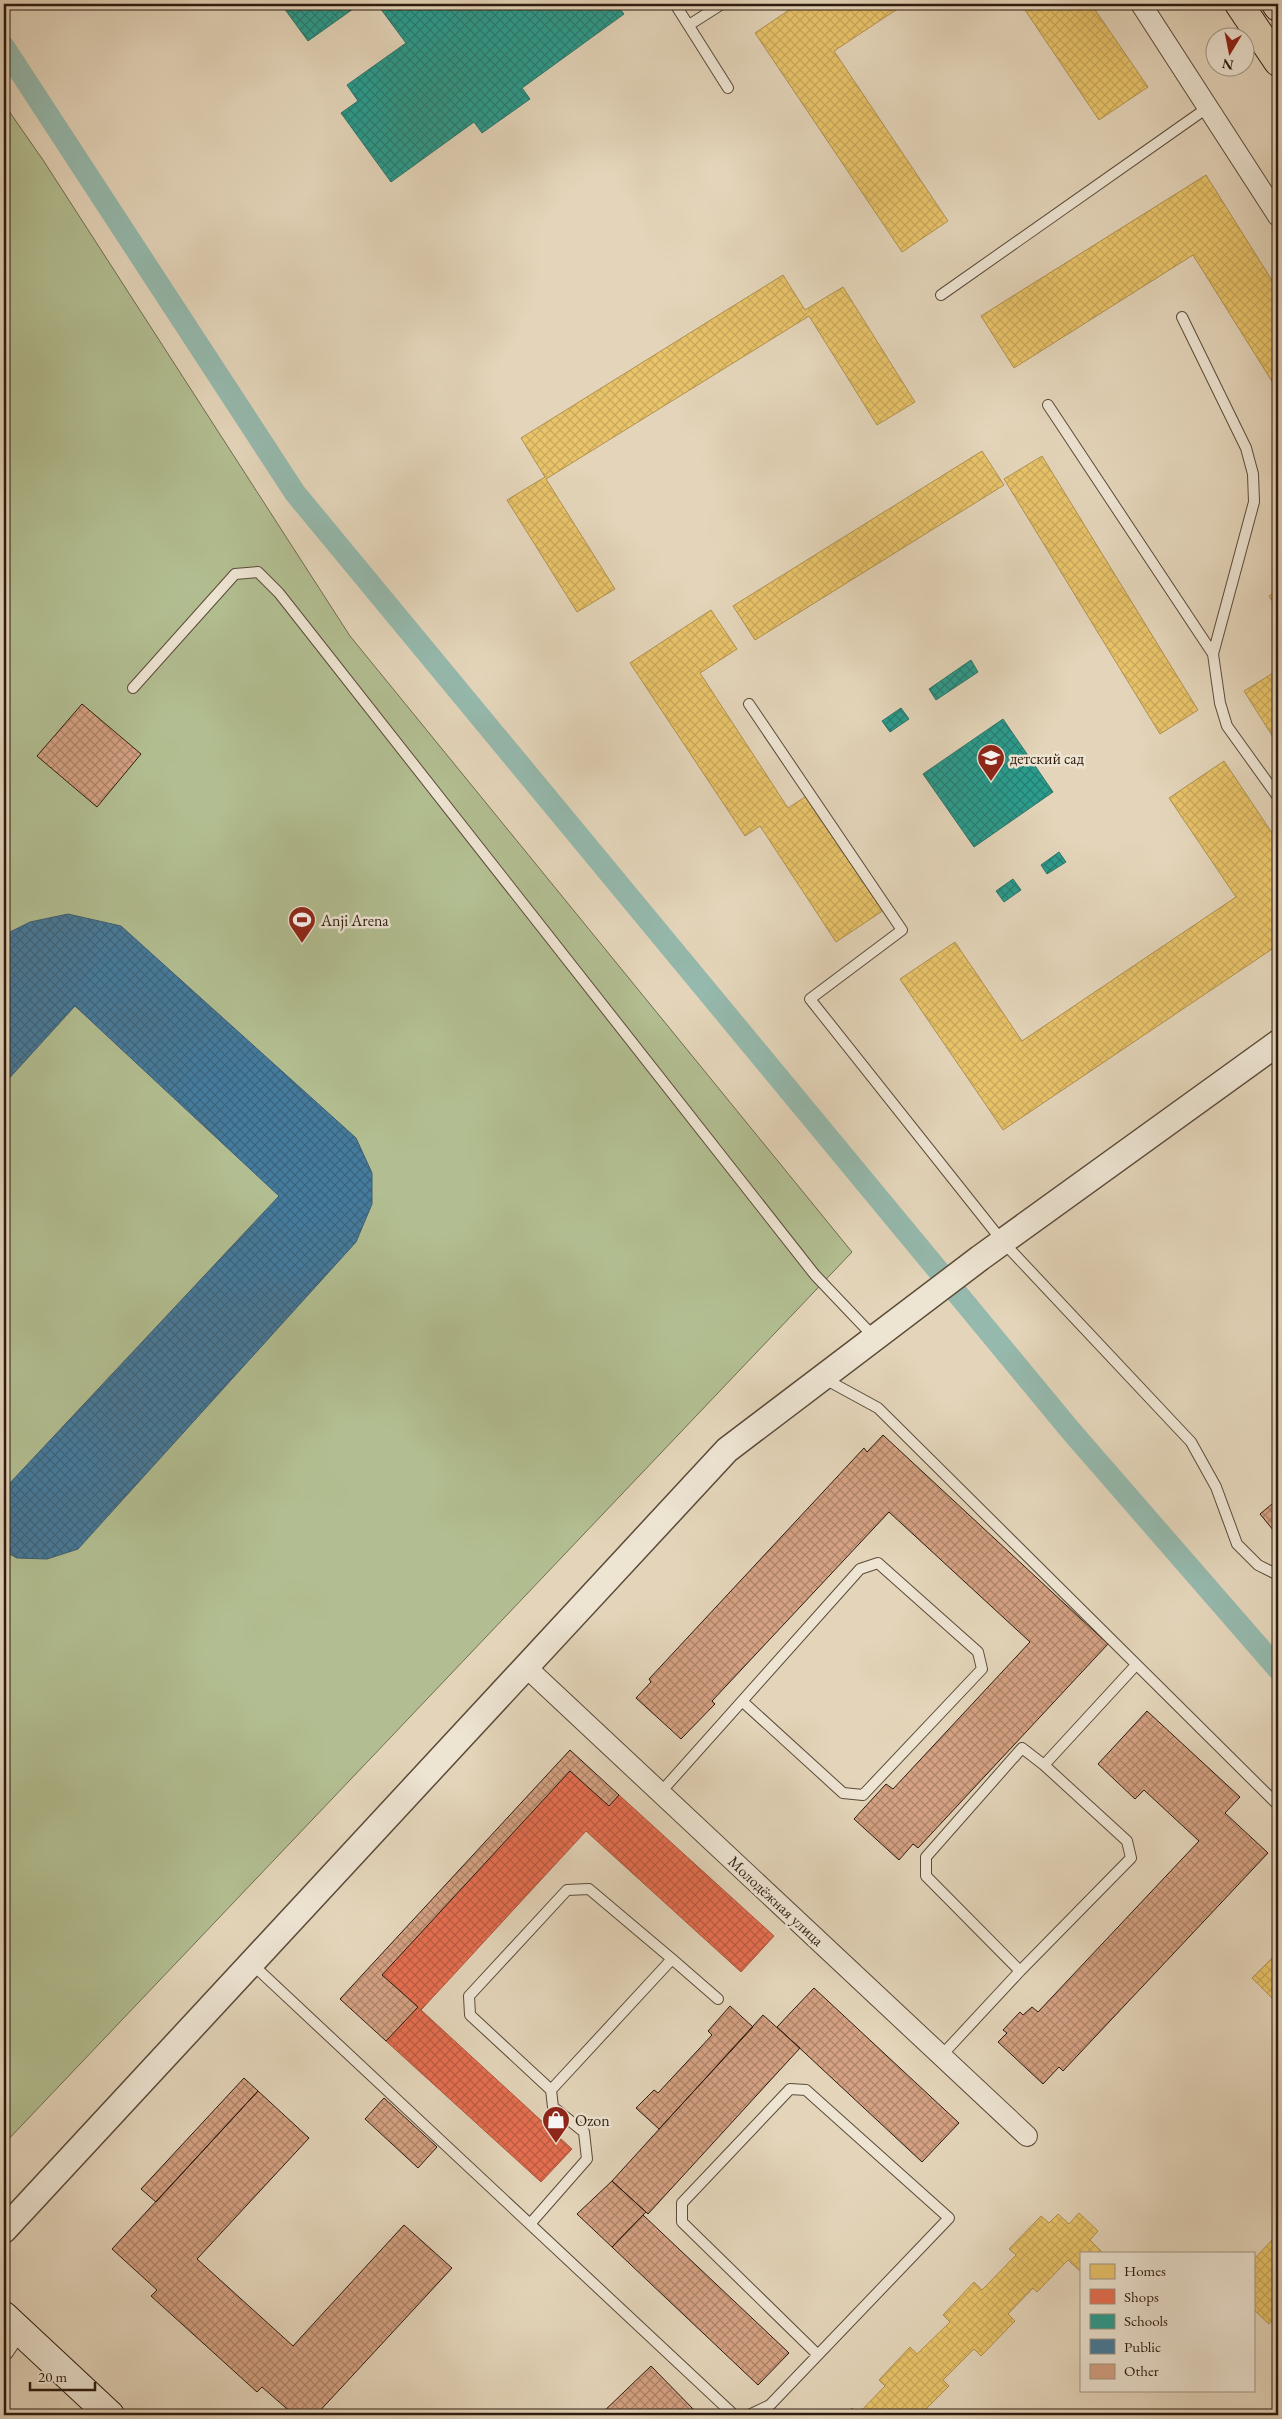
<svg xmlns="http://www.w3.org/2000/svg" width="1282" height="2419" font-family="'EB Garamond',serif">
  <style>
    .park { fill: #b2be91; stroke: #706c50 }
    .homes { fill: url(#homes-cross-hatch); stroke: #b1914f }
    .shops { fill: url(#shops-cross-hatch); stroke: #af563d }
    .schools { fill: url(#schools-cross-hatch); stroke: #2b7669 }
    .public { fill: url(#public-cross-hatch); stroke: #3e5e72 }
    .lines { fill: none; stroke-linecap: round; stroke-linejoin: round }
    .canal { stroke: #95b9ad; stroke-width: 22 }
    .building { fill: url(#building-cross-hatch); stroke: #2d1b0f }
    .service-casing { stroke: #5b4a3a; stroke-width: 12 }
    .minor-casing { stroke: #5b4a3a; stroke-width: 22 }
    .tertiary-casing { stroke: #5b4a3a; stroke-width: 28 }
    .secondary-casing { stroke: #2d1b0f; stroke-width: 30 }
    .primary-casing { stroke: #2d1b0f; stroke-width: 30 }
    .service { stroke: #ede4d2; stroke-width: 10 }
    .minor { stroke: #ede4d2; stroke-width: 20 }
    .tertiary { stroke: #ede4d2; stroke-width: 25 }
    .secondary { stroke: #ede4d2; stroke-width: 28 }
    .primary { stroke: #e4d5ba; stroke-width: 28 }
    .labels { text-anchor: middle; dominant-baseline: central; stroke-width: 5; stroke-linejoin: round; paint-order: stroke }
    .poi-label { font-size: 16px; fill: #2d1b0f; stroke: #ede4d2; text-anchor: start }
    .street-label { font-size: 16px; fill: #2d1b0f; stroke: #ede4d2 }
  </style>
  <defs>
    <pattern id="homes-cross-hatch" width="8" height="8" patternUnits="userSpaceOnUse" patternTransform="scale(1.25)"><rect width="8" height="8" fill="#e9c46a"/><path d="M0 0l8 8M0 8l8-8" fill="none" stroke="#c8a85b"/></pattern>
    <pattern id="shops-cross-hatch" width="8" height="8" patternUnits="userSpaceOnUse" patternTransform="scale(1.25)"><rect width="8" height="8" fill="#e76f51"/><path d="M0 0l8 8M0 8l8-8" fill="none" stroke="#bc5a42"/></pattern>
    <pattern id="schools-cross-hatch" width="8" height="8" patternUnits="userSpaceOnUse" patternTransform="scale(1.25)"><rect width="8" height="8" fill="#2a9d8f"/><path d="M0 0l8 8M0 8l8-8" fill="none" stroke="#247f73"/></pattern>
    <pattern id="public-cross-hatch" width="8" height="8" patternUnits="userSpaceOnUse" patternTransform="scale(1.25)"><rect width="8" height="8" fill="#457b9d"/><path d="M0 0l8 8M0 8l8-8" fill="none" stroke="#3a647e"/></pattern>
    <pattern id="building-cross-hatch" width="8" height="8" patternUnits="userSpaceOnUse" patternTransform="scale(1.25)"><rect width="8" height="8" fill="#d4a182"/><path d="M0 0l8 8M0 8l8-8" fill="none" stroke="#ac8269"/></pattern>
  </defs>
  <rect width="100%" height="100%" fill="#e4d5ba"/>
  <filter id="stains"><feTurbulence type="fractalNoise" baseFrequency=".004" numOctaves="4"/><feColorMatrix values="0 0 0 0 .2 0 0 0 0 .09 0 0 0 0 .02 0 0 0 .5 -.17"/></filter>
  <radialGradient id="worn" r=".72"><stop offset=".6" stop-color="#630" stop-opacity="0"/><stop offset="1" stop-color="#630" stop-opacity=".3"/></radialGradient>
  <path class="park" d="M4 104 43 160 350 636 852 1252 4 2144Z"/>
  <path class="homes" d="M798 4H905L834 51 948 221 902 252 755 33Z
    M1021 4H1091L1148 87 1099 120Z
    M1206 175 1278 290V391L1193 255 1014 368 981 316Z
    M783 275 805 310 843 287 915 402 877 425 809 316 546 479 615 589 577 612 507 500 545 477 521 438Z
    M982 451 1004 485 755 640 733 606Z
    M1042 456 1198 710 1160 734 1004 479Z
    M1278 590V610L1269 596Z
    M711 610 737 649 700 673 788 808 808 795 884 910 836 942 760 826 745 836 630 663Z
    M1278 670V745L1244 691Z
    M1224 761 1278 842V945L1003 1130 900 979 955 942 1022 1041 1236 897 1169 798Z
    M1278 1952V2004L1252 1978Z
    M1079 2213 1098 2231 1090 2240 1103 2253H1081V2272L1068 2260 1037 2292 1033 2288 1008 2314 1015 2321 981 2356 974 2349 943 2380 949 2386 920 2415H844L852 2408 858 2414 885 2386 879 2380 910 2347 917 2354 950 2322 943 2315 974 2282 982 2290 1016 2255 1009 2249 1041 2216 1049 2223 1058 2214 1069 2224Z
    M1278 2234V2314L1269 2324 1253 2309V2260Z"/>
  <path class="shops" d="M570 1771 609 1806 619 1795 774 1936 741 1972 586 1831 421 2010 572 2149 541 2182 386 2041 418 2007 382 1975Z"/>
  <path class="schools" d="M281 4H360L308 41Z
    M377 4H616L624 14 522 88 530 99 482 133 474 122 391 182 341 113 358 101 347 85 406 43Z
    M971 660 978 672 936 700 929 689Z
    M901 708 909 719 890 732 882 721Z
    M1003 719 1053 792 974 847 923 774Z
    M1059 852 1066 862 1047 874 1041 865Z
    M1013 879 1021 890 1004 902 996 891Z"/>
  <path class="public" d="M68 914 121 926 356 1138 372 1173V1204L356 1242 78 1549 47 1559 17 1558 4 1551V1477L10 1483 279 1196 75 1006 4 1084V935L30 922Z"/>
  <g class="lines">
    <path class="canal" d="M4 47 295 493 1071 1431 1278 1669"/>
  </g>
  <path class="building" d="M82 704 141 754 97 807 37 756Z
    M883 1435 1108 1644 918 1848 913 1844 899 1860 854 1819 886 1784 893 1789 1030 1642 889 1512 712 1701 715 1704 681 1739 636 1698 651 1682 649 1679 864 1448 867 1452Z
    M1278 1499V1536L1260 1514Z
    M1147 1711 1240 1797 1225 1813 1268 1853 1063 2071 1059 2067 1043 2084 998 2042 1007 2033 1003 2030 1020 2012 1023 2015 1032 2007 1038 2012 1199 1841 1144 1790 1135 1799 1098 1764Z
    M570 1750 619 1795 609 1806 570 1771 382 1975 418 2007 386 2041 340 1999Z
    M814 1988 959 2123 922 2162 777 2027Z
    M730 2006 753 2027 659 2129 636 2108 654 2090 658 2093 712 2035 708 2031Z
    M763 2015 800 2048 648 2214 612 2181Z
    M244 2078 258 2091 156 2202 141 2189Z
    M258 2091 309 2138 197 2259 293 2346 404 2225 452 2268 316 2415H294L262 2387 257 2392 151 2296 157 2290 112 2249Z
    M384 2098 437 2147 418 2168 365 2119Z
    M612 2181 646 2212 612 2247 577 2214Z
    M643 2215 789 2353 758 2385 612 2247Z
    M651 2366 699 2415H600Z"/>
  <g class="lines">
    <defs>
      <path id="service" d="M675 4 728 88
        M689 25 722 4
        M941 295 1207 108
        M1182 317 1246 448 1253 474 1254 502 1213 654 1220 703 1227 726 1278 797
        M1048 405 1213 654
        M133 688 235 574 258 572 279 593 815 1275 874 1337
        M749 704 902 930 810 999 1003 1242 1191 1442 1216 1487 1237 1544 1258 1565 1278 1575
        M823 1378 878 1408 1278 1805
        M1044 1765 1022 1748 926 1857V1876L1020 1971 1131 1858 1127 1841 1044 1765 1136 1665
        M660 1793 860 1569 878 1563 978 1652 982 1669 863 1795 843 1793 742 1701
        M672 1959 718 1999
        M252 1964 734 2415
        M942 2055 1020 1971
        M530 2224 587 2159 584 2132 553 2107 551 2090 672 1959 589 1889 567 1890 469 1996 470 2015 551 2090
        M749 2415 770 2405 949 2218 806 2090 790 2089 682 2203V2222L818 2355"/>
      <path id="minor" d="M1141 4 1278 216
        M525 1666 1027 2136
        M4 2350 18 2329"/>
      <path id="tertiary" d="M4 2230 727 1450 980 1258 1278 1043"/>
      <path id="secondary" d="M4 2316 110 2415"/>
      <path id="primary" d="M1239 4 1278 62
        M1276 4 1278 7"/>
    </defs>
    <use href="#service" class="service-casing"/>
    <use href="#minor" class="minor-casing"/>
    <use href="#tertiary" class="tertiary-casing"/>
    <use href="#secondary" class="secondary-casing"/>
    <use href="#primary" class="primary-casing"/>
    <use href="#service" class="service"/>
    <use href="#minor" class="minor"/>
    <use href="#tertiary" class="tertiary"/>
    <use href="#secondary" class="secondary"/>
    <use href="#primary" class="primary"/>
  </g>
  <defs>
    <symbol id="school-pin" viewBox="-11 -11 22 30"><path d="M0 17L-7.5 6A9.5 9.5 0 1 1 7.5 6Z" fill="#8f2418" stroke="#ede4d2"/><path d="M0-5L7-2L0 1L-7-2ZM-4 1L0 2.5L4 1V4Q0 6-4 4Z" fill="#fff"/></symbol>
    <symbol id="stadium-pin" viewBox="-11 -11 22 30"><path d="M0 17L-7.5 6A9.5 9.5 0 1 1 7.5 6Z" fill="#8f2418" stroke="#ede4d2"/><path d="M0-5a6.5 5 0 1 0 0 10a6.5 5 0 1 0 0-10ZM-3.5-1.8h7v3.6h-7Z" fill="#fff"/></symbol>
    <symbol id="shop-pin" viewBox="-11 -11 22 30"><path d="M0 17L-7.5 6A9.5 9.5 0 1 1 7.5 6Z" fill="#8f2418" stroke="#ede4d2"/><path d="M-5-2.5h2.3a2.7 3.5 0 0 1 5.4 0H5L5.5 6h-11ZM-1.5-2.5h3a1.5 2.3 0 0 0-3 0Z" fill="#fff"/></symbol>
  </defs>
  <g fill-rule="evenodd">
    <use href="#school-pin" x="975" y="742" width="32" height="43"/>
    <use href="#stadium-pin" x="286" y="904" width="32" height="43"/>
    <use href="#shop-pin" x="540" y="2104" width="32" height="43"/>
  </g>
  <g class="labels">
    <g class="poi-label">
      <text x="1010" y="758">детский сад</text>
      <text x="321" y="920">Anji Arena</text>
      <text x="575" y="2120">Ozon</text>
    </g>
    <g class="street-label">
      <text transform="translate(776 1901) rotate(43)">Молодёжная улица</text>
    </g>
  </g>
  <rect width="1282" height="2419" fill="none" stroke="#e4d5ba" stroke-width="20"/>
  <rect x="5" y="5" width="1272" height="2409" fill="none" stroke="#2d1b0f" stroke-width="2.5"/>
  <rect x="10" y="10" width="1262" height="2399" fill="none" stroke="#2d1b0f"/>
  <rect x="1080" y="2252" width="175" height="140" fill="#ede4d2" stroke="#a09484"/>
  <rect x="1090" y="2264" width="25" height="15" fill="#e9c46a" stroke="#a09484"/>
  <text x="1124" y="2276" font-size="15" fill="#2d1b0f">Homes</text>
  <rect x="1090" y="2289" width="25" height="15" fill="#e76f51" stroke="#a09484"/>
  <text x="1124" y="2302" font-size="15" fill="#2d1b0f">Shops</text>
  <rect x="1090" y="2314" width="25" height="15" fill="#2a9d8f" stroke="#a09484"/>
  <text x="1124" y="2326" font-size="15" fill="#2d1b0f">Schools</text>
  <rect x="1090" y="2339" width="25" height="15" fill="#457b9d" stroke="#a09484"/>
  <text x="1124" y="2352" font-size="15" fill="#2d1b0f">Public</text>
  <rect x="1090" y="2364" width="25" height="15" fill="#d4a182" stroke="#a09484"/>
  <text x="1124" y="2376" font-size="15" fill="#2d1b0f">Other</text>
  <g transform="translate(1230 52) rotate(190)"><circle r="24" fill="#ede4d2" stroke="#a09484"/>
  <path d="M0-4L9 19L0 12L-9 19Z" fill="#8f2418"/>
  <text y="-8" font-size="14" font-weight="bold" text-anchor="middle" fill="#2d1b0f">N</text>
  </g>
  <path d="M30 2382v8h65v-8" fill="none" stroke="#2d1b0f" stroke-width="2.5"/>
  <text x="38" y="2382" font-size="15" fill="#2d1b0f" stroke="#ede4d2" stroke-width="4" paint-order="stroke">20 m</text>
  <rect width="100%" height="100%" filter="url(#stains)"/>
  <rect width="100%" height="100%" fill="url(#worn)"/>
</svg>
